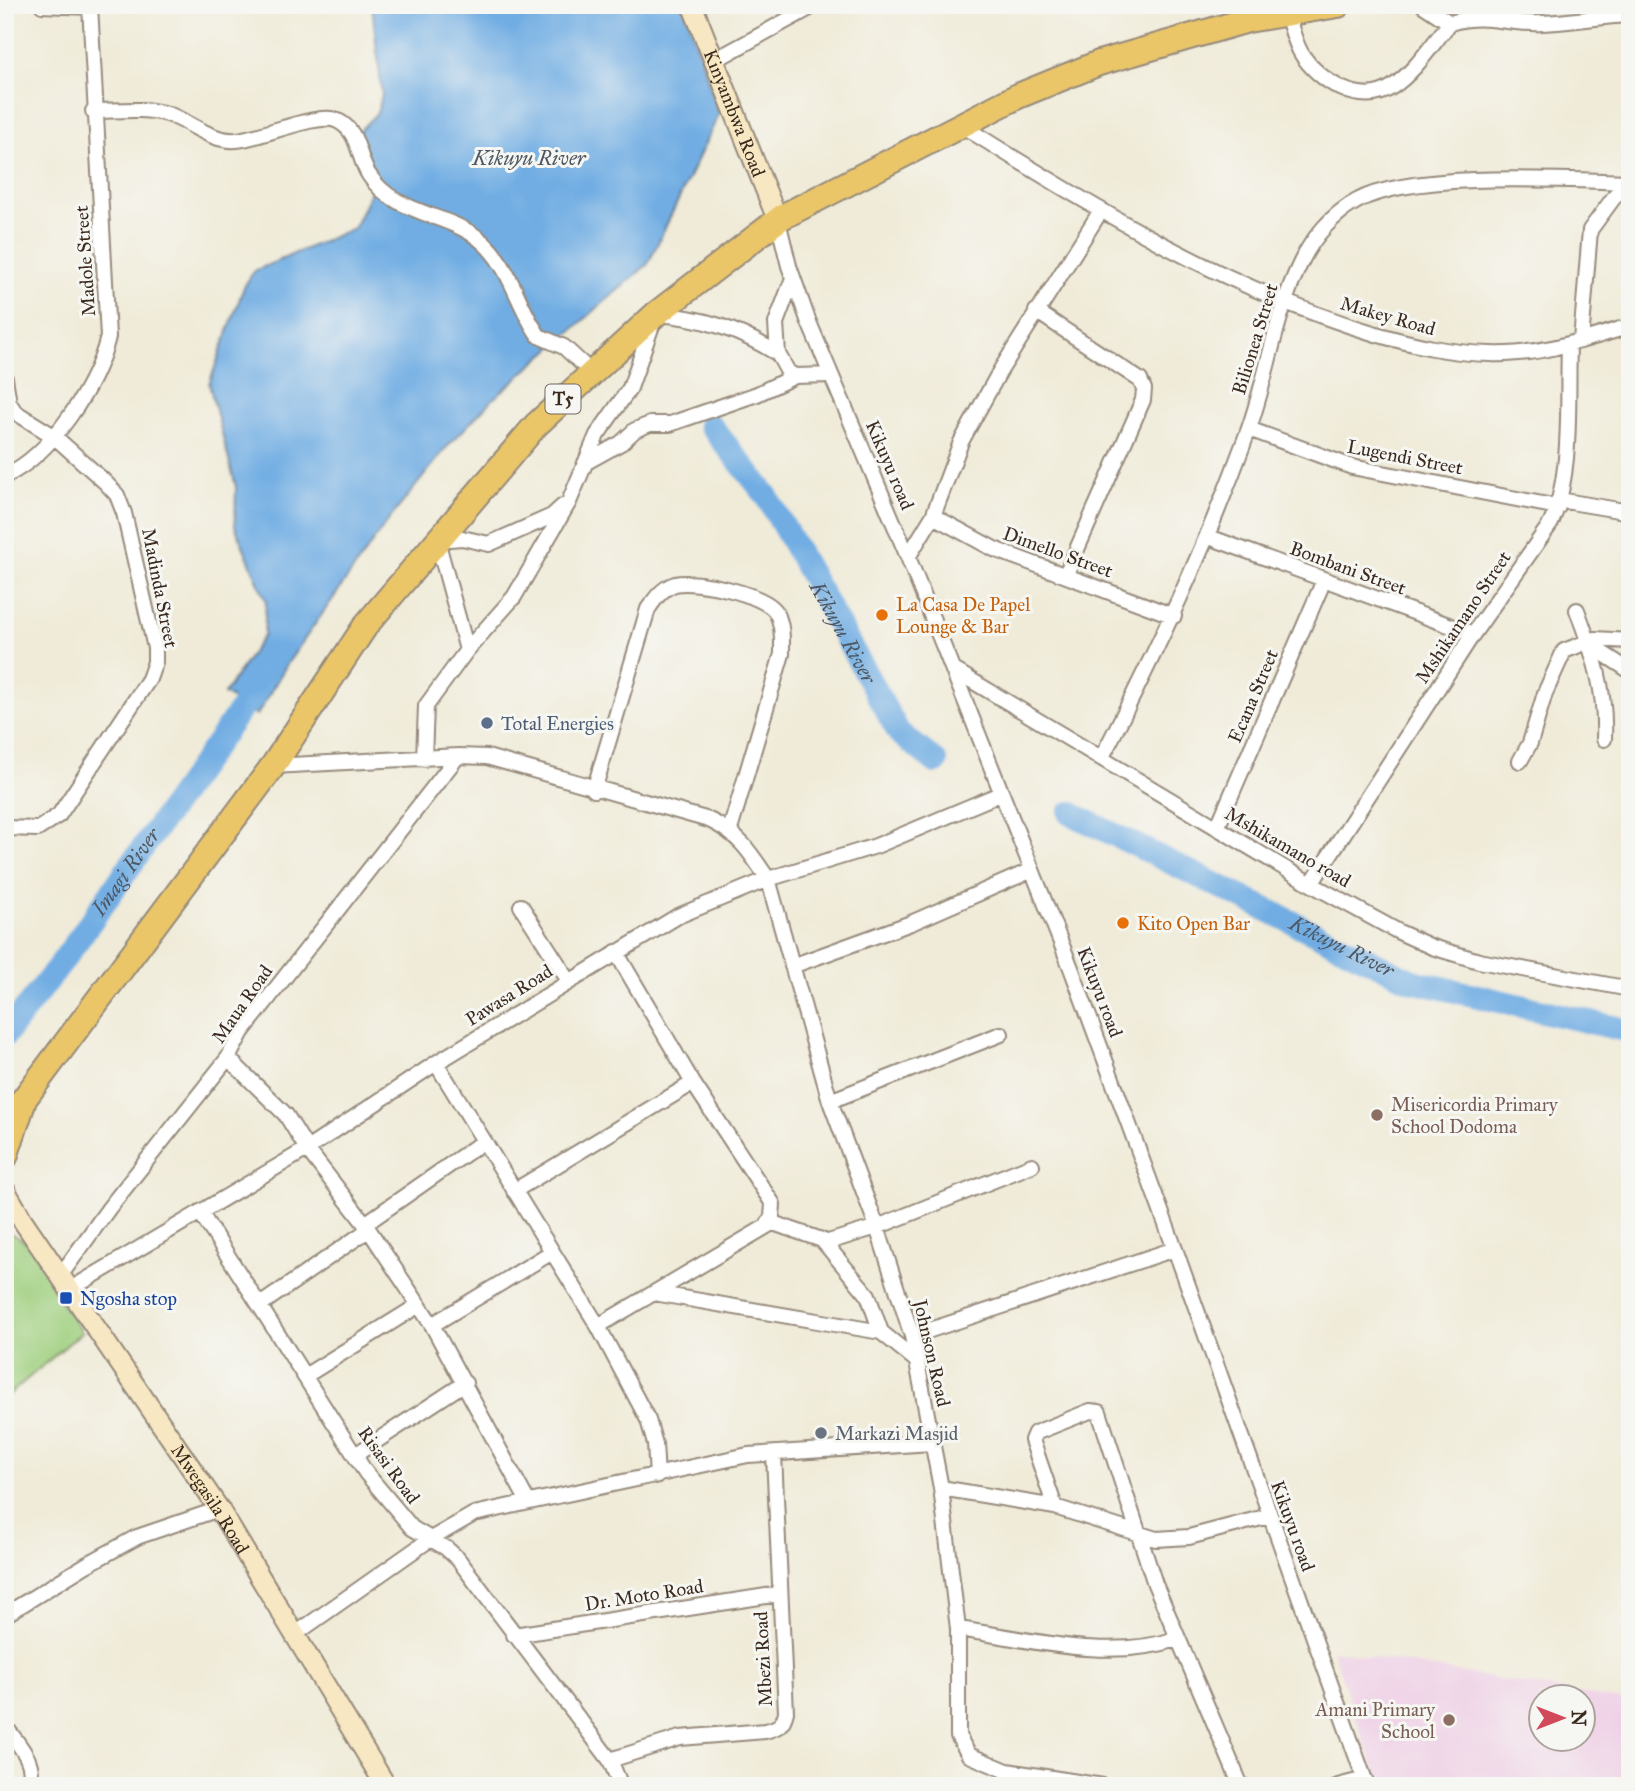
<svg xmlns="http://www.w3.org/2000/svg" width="1635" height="1791" font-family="'IM FELL Great Primer',serif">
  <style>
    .built { fill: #efd0e6; fill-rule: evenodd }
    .green { fill: #9fcf7e; stroke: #6d7c4e; stroke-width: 2 }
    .water { fill: #71ade3; stroke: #566c80; stroke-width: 2 }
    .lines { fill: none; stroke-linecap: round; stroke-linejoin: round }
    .river { stroke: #71ade3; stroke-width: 24 }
    .street-casing { stroke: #968a7b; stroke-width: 18 }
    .secondary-casing { stroke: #968a7b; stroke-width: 23 }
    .highway-casing { stroke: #968a7b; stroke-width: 28 }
    .street { stroke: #fff; stroke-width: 14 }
    .secondary { stroke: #f7e8c3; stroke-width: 19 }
    .highway { stroke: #eac669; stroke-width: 24 }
    .food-dot { fill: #e8710a; stroke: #f6f6f2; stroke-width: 2.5 }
    .service-dot { fill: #5c6f8a; stroke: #f6f6f2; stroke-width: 2.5 }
    .education-dot { fill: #8d6e63; stroke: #f6f6f2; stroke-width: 2.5 }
    .transit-dot { fill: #1a4fb4; stroke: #f6f6f2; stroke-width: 2.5 }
    .worship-dot { fill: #6b7280; stroke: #f6f6f2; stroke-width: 2.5 }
    .labels { text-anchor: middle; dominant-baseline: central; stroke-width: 6; stroke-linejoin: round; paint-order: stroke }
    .shield { fill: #f6f6f2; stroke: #73675e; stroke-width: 2 }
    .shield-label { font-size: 18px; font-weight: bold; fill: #3b2a1e }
    .street-label { font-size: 19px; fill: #3b2a1e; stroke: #f6f6f2 }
    .food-label { font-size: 19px; fill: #c56008; stroke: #f6f6f2; text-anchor: start }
    .service-label { font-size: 19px; fill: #4e5e75; stroke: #f6f6f2; text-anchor: start }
    .education-label { font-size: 19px; fill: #785e54; stroke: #f6f6f2; text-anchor: start }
    .transit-label { font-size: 19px; fill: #164399; stroke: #f6f6f2; text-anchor: start }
    .worship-label { font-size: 19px; fill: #5b616d; stroke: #f6f6f2; text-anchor: start }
    .water-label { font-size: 21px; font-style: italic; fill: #4e5863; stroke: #f6f6f2 }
  </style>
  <rect width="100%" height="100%" fill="#f6f6f2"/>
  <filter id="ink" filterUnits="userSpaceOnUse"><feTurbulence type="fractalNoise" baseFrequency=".0143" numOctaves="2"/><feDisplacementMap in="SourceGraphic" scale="14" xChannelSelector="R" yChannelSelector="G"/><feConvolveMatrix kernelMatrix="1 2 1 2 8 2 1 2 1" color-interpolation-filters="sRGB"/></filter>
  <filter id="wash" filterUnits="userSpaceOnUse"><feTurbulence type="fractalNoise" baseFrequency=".00686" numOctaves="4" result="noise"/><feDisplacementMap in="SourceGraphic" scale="28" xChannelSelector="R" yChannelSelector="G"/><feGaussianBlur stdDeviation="1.57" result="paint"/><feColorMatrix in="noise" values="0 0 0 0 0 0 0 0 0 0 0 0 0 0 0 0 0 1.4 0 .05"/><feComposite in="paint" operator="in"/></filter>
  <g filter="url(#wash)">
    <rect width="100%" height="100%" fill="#f0ebd8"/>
    <path class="built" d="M1332 1650 1630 1702V1786H1380ZM1540 1696H1582V1738H1540Z"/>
    <path class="green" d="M5 1231C33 1241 40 1258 51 1284 58 1300 72 1317 82 1332L5 1398Z"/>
    <path class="water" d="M372 5H684L719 114 648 264 493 399 447 447 384 526 287 664 257 715 224 694 264 635 266 601 235 526 236 487 209 384 244 287 254 271 354 228 377 178 357 133 377 113 382 95Z"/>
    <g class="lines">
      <g class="river">
        <path id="s1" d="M710 425 766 495 899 733 936 762"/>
        <path id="s2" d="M1070 813 1412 981 1630 1031"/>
        <path id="s3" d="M5 1035 60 965 243 706"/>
      </g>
    </g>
  </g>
  <g filter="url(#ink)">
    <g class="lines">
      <defs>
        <path id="street" d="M42 5 90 7
          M1423 5 1450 23C1486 12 1507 25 1542 23 1572 22 1600 16 1630 15
          M1286 12C1291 25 1294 41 1301 53 1318 81 1361 108 1392 87 1415 72 1432 44 1450 23
          M715 60 815 5
          M93 111C117 111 144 107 167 114 190 121 211 142 236 140 262 138 319 111 338 121 360 132 357 157 369 175 394 214 445 213 478 238 511 264 516 304 539 336L564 347 591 372
          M961 125C1093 208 1225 289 1376 334 1414 345 1449 353 1490 354 1538 356 1584 340 1630 326
          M778 221 789 266 808 320 908 557 1071 968 1175 1249 1367 1786
          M793 278 776 323 778 354 788 372 795 376 831 375
          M1036 311 1140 380 1144 389 1143 400 1066 574
          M1581 341 1590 230 1626 181
          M5 378 9 403 15 412 55 437 105 482 117 495 124 513 155 648V662L149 679 59 815 38 829 5 828
          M1249 429 1352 467 1558 507
          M585 463 621 443 635 430 650 424H670L757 394 795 376
          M5 476C52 454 96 386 108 337L90 5
          M1559 500 1630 512
          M933 516 994 549 1174 616
          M1209 537 1473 634
          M908 557 933 516 961 442 1000 371 1100 212
          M1577 610C1594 656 1606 689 1604 739
          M1587 643 1630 671
          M467 650 437 540 462 538 489 544 552 516 563 506
          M954 670 1311 884 1399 932 1432 947 1479 961 1630 989
          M1102 757C1157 650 1206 547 1247 434 1268 377 1274 317 1301 262 1313 237 1333 214 1357 201 1411 171 1564 180 1630 182
          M424 759 426 706 467 650 514 597 569 502 597 435 630 388 656 314C702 317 740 330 778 354
          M1520 761 1530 743 1545 693 1564 651 1595 639 1630 641
          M273 766 458 756 487 757 709 820C739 834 750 852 768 879L830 1101 877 1227 912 1336 941 1488 958 1629V1736L969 1755 1007 1771 1103 1786
          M594 790 648 609C655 599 662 588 675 584 695 579 765 594 776 612 783 625 782 640 782 654L730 830
          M1217 828 1324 580
          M1311 884 1473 634 1551 523C1573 474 1567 400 1569 345
          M521 906 569 981
          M792 966 911 923 1032 870
          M228 1058 286 1115 307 1149 365 1224 432 1325 528 1502
          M436 1063 598 1326 648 1420 655 1444 657 1476
          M830 1101 1001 1034
          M514 1191 693 1083
          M200 1212 366 1473 412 1528 446 1548 458 1559 610 1760 621 1786
          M770 1222 822 1240 868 1295 881 1332 917 1361
          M365 1224 484 1141
          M825 1243 877 1227 1032 1165
          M60 1276 109 1208 228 1058 242 1032 458 756
          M69 1290 307 1149 436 1063 678 916 768 879 876 846 1000 794
          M654 1293 881 1332
          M260 1305 368 1230
          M432 1325 552 1252
          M598 1326 767 1226 772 1217 773 1204 693 1083 616 952
          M912 1336 1175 1249
          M305 1376 419 1305
          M355 1455 465 1383
          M941 1488 1055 1507 1156 1539 1189 1537 1269 1516
          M1055 1507 1032 1440 1035 1433 1090 1411 1099 1412 1155 1584 1241 1786
          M5 1615 86 1565 137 1537 219 1509
          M958 1629C1029 1639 1107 1662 1177 1639
          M294 1635 429 1540 474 1514 748 1455 932 1443
          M514 1635 779 1594
          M5 1726C17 1743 40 1765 27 1786
          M610 1760 680 1738 765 1731C778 1728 783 1725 786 1712L774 1455
          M1338 1786 1365 1779"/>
        <g id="secondary">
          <path id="s4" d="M692 5 778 221"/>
          <path id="s5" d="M5 1190 23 1221 219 1509 386 1786"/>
        </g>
        <path id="highway" d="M5 1120 24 1099 273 766 366 625 536 425 656 314 782 217 1018 96 1099 63 1248 20 1338 5
          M5 1157 23 1103"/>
      </defs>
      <use href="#street" class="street-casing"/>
      <use href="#secondary" class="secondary-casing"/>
      <use href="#highway" class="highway-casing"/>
      <use href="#street" class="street"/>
      <use href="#secondary" class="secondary"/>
      <use href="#highway" class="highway"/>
    </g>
  </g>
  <g class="food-dot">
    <circle cx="882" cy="615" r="7"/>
    <circle cx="1123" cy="923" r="7"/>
  </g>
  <circle class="service-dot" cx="487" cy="723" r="7"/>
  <g class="education-dot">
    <circle cx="1377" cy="1115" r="7"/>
    <circle cx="1449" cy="1720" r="7"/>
  </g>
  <rect class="transit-dot" x="59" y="1291" width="14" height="14" rx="3.5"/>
  <circle class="worship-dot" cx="821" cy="1433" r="7"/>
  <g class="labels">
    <rect class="shield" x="545.5" y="384.5" width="35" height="29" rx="5"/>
    <g class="shield-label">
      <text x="563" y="399">T5</text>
    </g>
    <g class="street-label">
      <text stroke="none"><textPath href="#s4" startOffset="116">Kinyambwa Road</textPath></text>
      <text transform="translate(85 261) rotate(-94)">Madole Street</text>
      <text transform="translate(1388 316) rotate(16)">Makey Road</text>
      <text transform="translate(1255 339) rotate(-73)">Bilionea Street</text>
      <text transform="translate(1405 457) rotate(11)">Lugendi Street</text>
      <text transform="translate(890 465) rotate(67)">Kikuyu road</text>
      <text transform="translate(1058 552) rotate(20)">Dimello Street</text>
      <text transform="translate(1348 568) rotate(20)">Bombani Street</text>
      <text transform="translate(160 588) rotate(79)">Madinda Street</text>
      <text transform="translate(1463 617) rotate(-56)">Mshikamano Street</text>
      <text transform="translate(1253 696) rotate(-67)">Ecana Street</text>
      <text transform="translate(1288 847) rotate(30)">Mshikamano road</text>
      <text transform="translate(1100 992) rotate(69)">Kikuyu road</text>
      <text transform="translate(509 995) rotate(-32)">Pawasa Road</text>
      <text transform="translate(242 1004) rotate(-55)">Maua Road</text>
      <text transform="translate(932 1353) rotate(77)">Johnson Road</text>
      <text transform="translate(389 1465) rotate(54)">Risasi Road</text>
      <text stroke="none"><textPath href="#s5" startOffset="371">Mwegasila Road</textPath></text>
      <text transform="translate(1293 1526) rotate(70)">Kikuyu road</text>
      <text transform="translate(644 1595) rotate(-9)">Dr. Moto Road</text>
      <text transform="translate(763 1659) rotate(-93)">Mbezi Road</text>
    </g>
    <g class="food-label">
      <text x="896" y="604">La Casa De Papel<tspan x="896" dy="22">Lounge &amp; Bar</tspan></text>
      <text x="1137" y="923">Kito Open Bar</text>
    </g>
    <g class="service-label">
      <text x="501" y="723">Total Energies</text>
    </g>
    <g class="education-label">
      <text x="1391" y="1104">Misericordia Primary<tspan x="1391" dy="22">School Dodoma</tspan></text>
      <text x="1435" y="1709" text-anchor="end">Amani Primary<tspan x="1435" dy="22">School</tspan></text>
    </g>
    <g class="transit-label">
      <text x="80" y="1298">Ngosha stop</text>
    </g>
    <g class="worship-label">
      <text x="835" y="1433">Markazi Masjid</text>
    </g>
    <g class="water-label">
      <text x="529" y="158">Kikuyu River</text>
      <text stroke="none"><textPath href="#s1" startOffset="247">Kikuyu River</textPath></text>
      <text stroke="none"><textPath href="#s3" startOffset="203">Imagi River</textPath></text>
      <text stroke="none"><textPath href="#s2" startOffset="303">Kikuyu River</textPath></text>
    </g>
  </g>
  <rect width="1635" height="1791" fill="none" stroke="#f6f6f2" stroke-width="28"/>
  <g transform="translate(1562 1718) rotate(90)"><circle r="33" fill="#f6f6f2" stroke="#aba49d" stroke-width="2"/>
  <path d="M0-5L12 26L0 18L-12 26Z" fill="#d1495b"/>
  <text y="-10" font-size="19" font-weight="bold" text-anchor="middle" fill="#3b2a1e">N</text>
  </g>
</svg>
